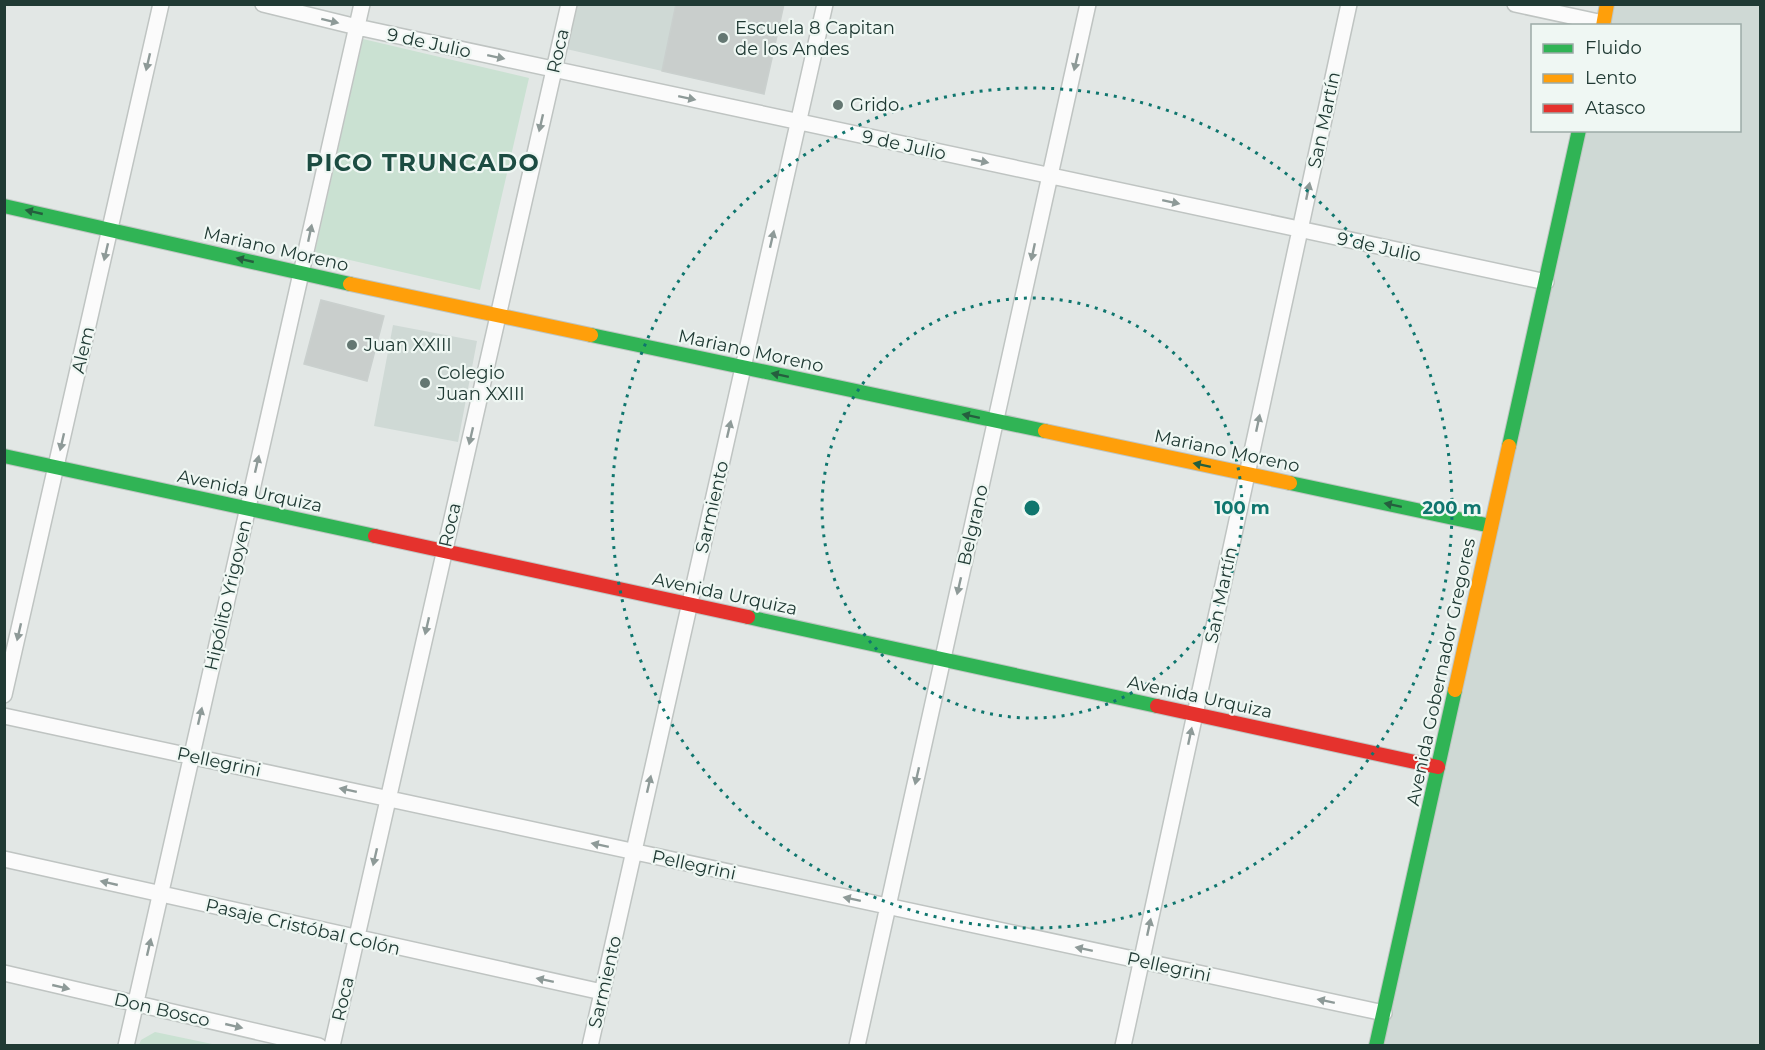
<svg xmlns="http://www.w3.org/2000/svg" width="1765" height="1050" font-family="Montserrat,sans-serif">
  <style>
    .built { fill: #cfd9d5 }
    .green { fill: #cae1d2 }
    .building { fill: #c9cecc; stroke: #cad0ce; stroke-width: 1.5 }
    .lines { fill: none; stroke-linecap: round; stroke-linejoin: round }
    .street-casing { stroke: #bfc4c2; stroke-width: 18 }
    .fast-casing { stroke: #bec5c2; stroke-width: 16 }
    .slow-casing { stroke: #bec5c2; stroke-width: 16 }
    .jam-casing { stroke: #bec5c2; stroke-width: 16 }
    .street { stroke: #fbfbfb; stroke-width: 15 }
    .fast { stroke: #30b455; stroke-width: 14 }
    .slow { stroke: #ff9f0a; stroke-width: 14 }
    .jam { stroke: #e5322d; stroke-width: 14 }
    .oneway { fill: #8e9a98 }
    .oneway2 { fill: #255f3e }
    .ring { fill: none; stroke: #0f766e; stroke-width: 3; stroke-dasharray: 3 6 }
    .poi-dot { fill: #647772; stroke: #eff7f3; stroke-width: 2 }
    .labels { text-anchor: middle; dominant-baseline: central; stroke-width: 4.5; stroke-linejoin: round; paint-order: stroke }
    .poi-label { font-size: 18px; fill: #203a34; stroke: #eff7f3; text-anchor: start }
    .street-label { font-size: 18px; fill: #203a34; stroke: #eff7f3 }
    .district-label { font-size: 24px; font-weight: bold; letter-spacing: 1.5px; fill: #1c4c42; stroke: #eff7f3 }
    .centre { fill: #0f766e; stroke: #eff7f3; stroke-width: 3 }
    .ring-label { font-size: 18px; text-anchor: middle; font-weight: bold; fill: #0f766e; stroke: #eff7f3; stroke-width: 4.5; stroke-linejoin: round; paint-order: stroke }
  </style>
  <rect width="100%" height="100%" fill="#e2e7e5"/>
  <path class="built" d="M572 5H676L662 71 562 48Z
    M1607 5H1760V1045L1376 1046 1579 131 1740 130V26L1603 25Z
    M393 325 477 341 458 442 374 426Z"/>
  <path class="green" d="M363 39 529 78 480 290 315 252Z
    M155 1032 217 1045H139L141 1040Z"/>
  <path class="building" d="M676 4H784L764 94 662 71Z
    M321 300 384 316 367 381 304 364Z"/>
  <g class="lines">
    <defs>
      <path id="street" d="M263 4 357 27 1546 282
        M1515 4 1603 23
        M4 695 161 4
        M4 716 1384 1013
        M4 859 602 992
        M4 973 319 1046
        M126 1046 362 4
        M332 1046 569 4
        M590 1046 825 4
        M857 1046 1088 4
        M1123 1046 1349 4"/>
      <path id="fast" d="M4 206 350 284
        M591 335 1045 431
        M1509 446 1579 130
        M4 456 375 536
        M1290 483 1491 526
        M748 617 1157 706
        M1376 1046 1455 690"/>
      <path id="slow" d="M1603 26 1607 4
        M350 284 591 335
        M1045 431 1290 483
        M1455 690 1509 446"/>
      <path id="jam" d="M375 536 748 617
        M1157 706 1438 767"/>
    </defs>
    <use href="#street" class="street-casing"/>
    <use href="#fast" class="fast-casing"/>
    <use href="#slow" class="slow-casing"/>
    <use href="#jam" class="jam-casing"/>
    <use href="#street" class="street"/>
    <use href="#fast" class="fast"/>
    <use href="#slow" class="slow"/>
    <use href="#jam" class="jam"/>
  </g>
  <defs><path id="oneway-solid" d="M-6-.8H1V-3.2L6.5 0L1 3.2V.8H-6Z" transform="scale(1.5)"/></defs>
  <g class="oneway">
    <use href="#oneway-solid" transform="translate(330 21) rotate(14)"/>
    <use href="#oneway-solid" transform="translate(496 57) rotate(12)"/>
    <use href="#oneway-solid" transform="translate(148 62) rotate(103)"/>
    <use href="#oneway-solid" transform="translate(1076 62) rotate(103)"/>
    <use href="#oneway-solid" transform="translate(687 98) rotate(12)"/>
    <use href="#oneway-solid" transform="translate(541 123) rotate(103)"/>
    <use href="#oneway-solid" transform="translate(980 161) rotate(12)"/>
    <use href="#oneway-solid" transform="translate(1308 191) rotate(-78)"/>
    <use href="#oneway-solid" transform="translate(1171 202) rotate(12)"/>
    <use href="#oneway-solid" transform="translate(310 233) rotate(-78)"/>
    <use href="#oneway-solid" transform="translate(772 239) rotate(-77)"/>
    <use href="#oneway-solid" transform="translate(106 252) rotate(103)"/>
    <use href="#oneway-solid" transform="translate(1033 252) rotate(102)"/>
    <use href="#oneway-solid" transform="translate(1258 423) rotate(-78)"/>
    <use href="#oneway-solid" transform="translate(729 429) rotate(-77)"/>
    <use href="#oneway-solid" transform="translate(471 436) rotate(103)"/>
    <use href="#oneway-solid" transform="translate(62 442) rotate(103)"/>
    <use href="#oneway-solid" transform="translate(257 464) rotate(-77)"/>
    <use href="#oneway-solid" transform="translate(959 586) rotate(103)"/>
    <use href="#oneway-solid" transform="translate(427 626) rotate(103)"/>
    <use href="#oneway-solid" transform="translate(19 632) rotate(103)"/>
    <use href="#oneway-solid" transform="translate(200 716) rotate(-77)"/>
    <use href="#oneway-solid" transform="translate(1190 736) rotate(-78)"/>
    <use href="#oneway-solid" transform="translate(917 776) rotate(103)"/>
    <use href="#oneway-solid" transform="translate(649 784) rotate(-77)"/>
    <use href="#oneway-solid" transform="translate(348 790) rotate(-168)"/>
    <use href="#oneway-solid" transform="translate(600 845) rotate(-168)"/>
    <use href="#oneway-solid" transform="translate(375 857) rotate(103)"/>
    <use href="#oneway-solid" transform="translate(109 883) rotate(-167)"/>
    <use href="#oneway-solid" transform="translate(852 899) rotate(-168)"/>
    <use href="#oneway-solid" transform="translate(1149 927) rotate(-78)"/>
    <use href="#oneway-solid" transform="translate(149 947) rotate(-77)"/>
    <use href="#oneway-solid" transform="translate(1084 949) rotate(-168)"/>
    <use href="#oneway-solid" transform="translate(545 980) rotate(-168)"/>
    <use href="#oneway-solid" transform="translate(61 987) rotate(13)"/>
    <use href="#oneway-solid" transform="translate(1326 1001) rotate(-168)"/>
    <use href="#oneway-solid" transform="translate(234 1026) rotate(13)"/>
  </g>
  <g class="oneway2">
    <use href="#oneway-solid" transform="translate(34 212) rotate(-167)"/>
    <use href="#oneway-solid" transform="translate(245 260) rotate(-167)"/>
    <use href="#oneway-solid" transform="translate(780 375) rotate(-168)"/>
    <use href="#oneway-solid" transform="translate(971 416) rotate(-168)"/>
    <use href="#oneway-solid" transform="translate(1202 465) rotate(-168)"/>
    <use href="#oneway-solid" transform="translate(1393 505) rotate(-168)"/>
  </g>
  <g class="ring">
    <circle cx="1032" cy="508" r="210"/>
    <circle cx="1032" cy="508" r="420"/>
  </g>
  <g class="poi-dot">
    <circle cx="723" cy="38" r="6"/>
    <circle cx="838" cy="105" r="6"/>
    <circle cx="352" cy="345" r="6"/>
    <circle cx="425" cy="383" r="6"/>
  </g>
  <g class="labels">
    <g class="poi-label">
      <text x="735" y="28">Escuela 8 Capitan<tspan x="735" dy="21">de los Andes</tspan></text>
      <text x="850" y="105">Grido</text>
      <text x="364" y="345">Juan XXIII</text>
      <text x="437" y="373">Colegio<tspan x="437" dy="21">Juan XXIII</tspan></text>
    </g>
    <g class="street-label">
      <text transform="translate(429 43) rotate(12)">9 de Julio</text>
      <text transform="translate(558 51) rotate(-77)">Roca</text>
      <text transform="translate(1324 120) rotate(-78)">San Martín</text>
      <text transform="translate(904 145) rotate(12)">9 de Julio</text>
      <text transform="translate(1379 247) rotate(12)">9 de Julio</text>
      <text transform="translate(276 249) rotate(13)">Mariano Moreno</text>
      <text transform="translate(83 350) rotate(-77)">Alem</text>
      <text transform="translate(751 351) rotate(12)">Mariano Moreno</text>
      <text transform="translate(1227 451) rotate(12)">Mariano Moreno</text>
      <text transform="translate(250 491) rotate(12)">Avenida Urquiza</text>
      <text transform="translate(712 507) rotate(-77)">Sarmiento</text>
      <text transform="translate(450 525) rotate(-77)">Roca</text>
      <text transform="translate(973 525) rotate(-77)">Belgrano</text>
      <text transform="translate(725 594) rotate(12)">Avenida Urquiza</text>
      <text transform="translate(228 595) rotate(-77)">Hipólito Yrigoyen</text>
      <text transform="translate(1221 595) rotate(-78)">San Martín</text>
      <text transform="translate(1441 672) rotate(-78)">Avenida Gobernador Gregores</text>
      <text transform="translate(1200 697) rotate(12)">Avenida Urquiza</text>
      <text transform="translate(219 762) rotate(12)">Pellegrini</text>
      <text transform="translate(694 865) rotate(12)">Pellegrini</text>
      <text transform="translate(303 927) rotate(13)">Pasaje Cristóbal Colón</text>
      <text transform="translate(1169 967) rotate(12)">Pellegrini</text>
      <text transform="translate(605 982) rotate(-77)">Sarmiento</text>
      <text transform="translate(343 999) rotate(-77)">Roca</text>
      <text transform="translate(162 1010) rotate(13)">Don Bosco</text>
    </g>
    <g class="district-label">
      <text x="423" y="162">PICO TRUNCADO</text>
    </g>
  </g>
  <circle cx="1032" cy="508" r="9" class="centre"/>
  <g class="ring-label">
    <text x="1242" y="514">100 m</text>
    <text x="1452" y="514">200 m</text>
  </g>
  <rect width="1765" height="1050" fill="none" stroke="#203a34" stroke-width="12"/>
  <rect x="1531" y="24" width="210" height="108" fill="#eff7f3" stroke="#9caba7" stroke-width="1.5"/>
  <rect x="1543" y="44" width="30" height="9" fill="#30b455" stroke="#9caba7" stroke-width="1.5"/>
  <text x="1585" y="54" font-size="18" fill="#203a34">Fluido</text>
  <rect x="1543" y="74" width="30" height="9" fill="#ff9f0a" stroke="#9caba7" stroke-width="1.5"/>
  <text x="1585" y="84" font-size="18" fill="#203a34">Lento</text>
  <rect x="1543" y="104" width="30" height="9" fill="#e5322d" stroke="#9caba7" stroke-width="1.5"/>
  <text x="1585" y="114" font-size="18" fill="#203a34">Atasco</text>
</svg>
